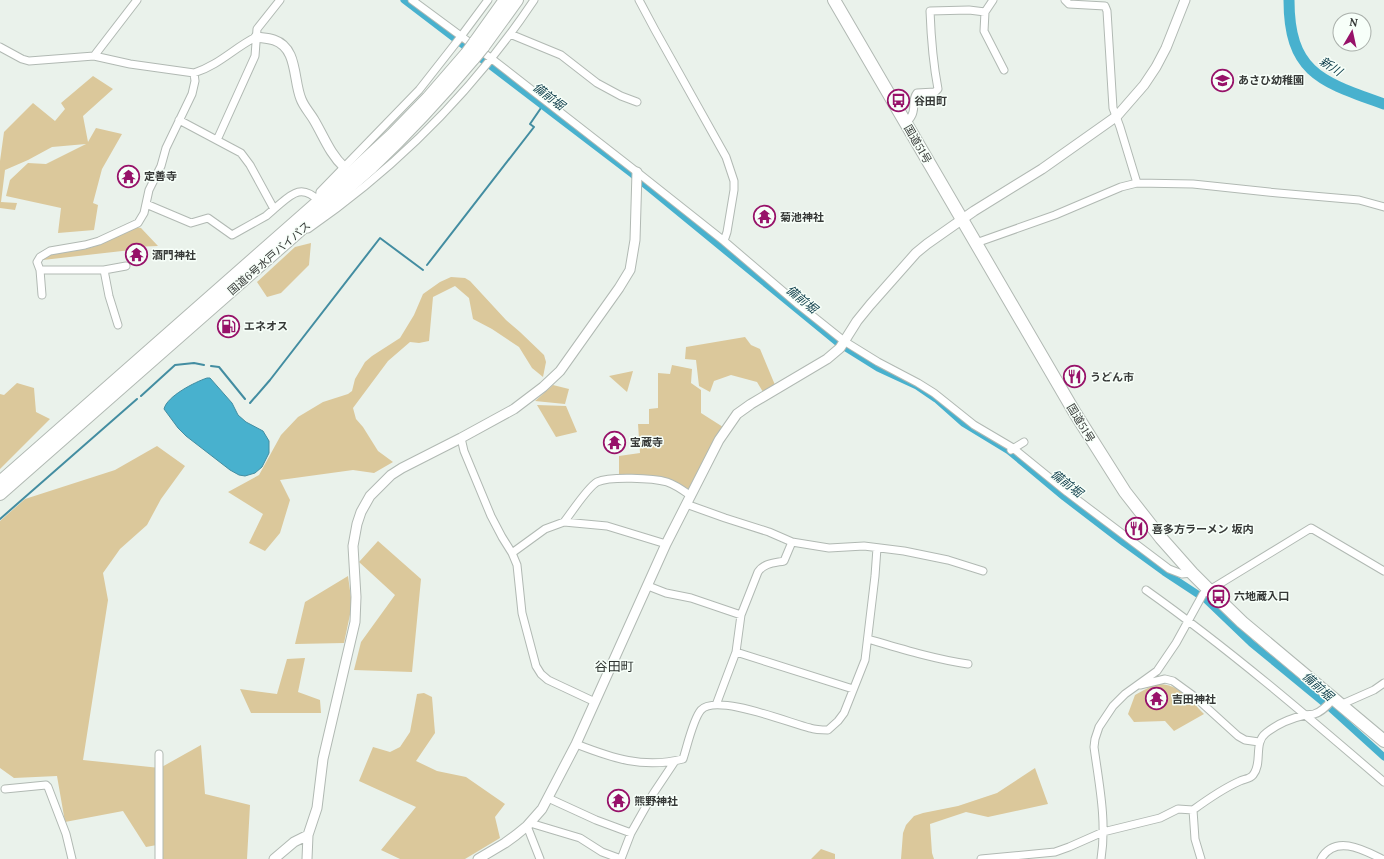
<svg xmlns="http://www.w3.org/2000/svg" width="1384" height="859" font-family="Lora,'Noto Sans JP',serif">
  <style>
    .green { fill: #dbc89b }
    .water { fill: #48b1ce; stroke: #438da1 }
    .lines { fill: none; stroke-linecap: round; stroke-linejoin: round }
    .stream { stroke: #438da1; stroke-width: 2 }
    .canal { stroke: #48b1ce; stroke-width: 7 }
    .river { stroke: #48b1ce; stroke-width: 11 }
    .minor-casing { stroke: #b1b9b3; stroke-width: 9 }
    .tertiary-casing { stroke: #b1b9b3; stroke-width: 11 }
    .trunk-casing { stroke: #b1b9b3; stroke-width: 14 }
    .minor { stroke: #fff; stroke-width: 7 }
    .tertiary { stroke: #fff; stroke-width: 9 }
    .trunk { stroke: #fff; stroke-width: 12 }
    .trunk-bridge-casing { stroke: #b1b9b3; stroke-width: 14; stroke-linecap: butt }
    .trunk-bridge { stroke: #fff; stroke-width: 12 }
    .labels { text-anchor: middle; dominant-baseline: central; stroke-width: 3; stroke-linejoin: round; paint-order: stroke }
    .poi-label { font-size: 11px; font-weight: bold; fill: #363937; stroke: #f7fff9; text-anchor: start }
    .street-label { font-size: 11px; fill: #363937; stroke: #f7fff9 }
    .water-label { font-size: 12px; font-style: italic; fill: #0b3b48; stroke: #f7fff9 }
    .quarter-label { font-size: 13px; fill: #2d332f; stroke: #f7fff9 }
  </style>
  <rect width="100%" height="100%" fill="#eaf2eb"/>
  <path class="green" d="M93 76 113 89 83 116 88 142 96 128 122 134 102 169 93 203 98 205 94 230 58 233 61 208 6 196 10 180 28 163 46 164 86 144 52 147 28 160 5 170 1 202 17 203 15 210 0 208V161L4 132 33 103 55 121 65 109 61 103Z
    M136 227 141 228 158 246 133 247 131 250 43 260V258C57 250 74 251 89 248 105 244 121 234 136 227Z
    M311 243 309 265 281 293 267 297 257 282 295 247Z
    M451 277 465 278 470 281 506 320 520 332 544 355 546 362 543 377 532 368 519 347 492 329 473 319 469 298 455 286 433 297 429 341 419 343 410 342 388 361 353 408 356 419 363 427 378 451 393 462 374 473 353 470 280 480 290 500 280 533 265 551 249 543 263 514 228 492 259 475 281 435 298 417 323 402 348 394 352 391 355 379 365 362 372 356 400 338 414 315 423 294 440 282Z
    M745 337 751 345 760 349 775 385 763 392 757 382 731 375 714 381 710 392 699 386 696 360 685 359 686 347Z
    M672 365 692 369 691 383 701 390V413L723 427 690 490 676 482 619 475V456L640 453 638 424H649V409L658 408V373L670 374Z
    M633 371 627 392 609 376Z
    M17 383 34 388 36 412 50 419 0 469V394L4 395Z
    M553 385 569 389 565 404 535 401Z
    M537 405 566 406 577 432 556 437Z
    M157 446 185 466 161 499 147 525 120 549 103 573 108 600 83 760 160 768 201 745 205 794 250 805 247 859H162V844L146 847 123 811 65 822 57 776 14 778 0 768V521L25 499 115 470Z
    M378 541 421 579 412 672 354 670 361 642 395 595 359 562Z
    M348 576 352 605 344 643 295 644 305 602Z
    M305 658 298 692 320 700 321 713H251L240 689 277 694 287 659Z
    M1156 684C1179 683 1189 699 1204 714L1174 731 1165 721 1134 722 1128 714 1135 695 1144 690Z
    M424 693 432 697 435 733 416 761 437 771 466 777 505 804 495 817 500 838 465 859H400L381 850 416 807 359 781 373 747 390 752 400 747 410 732 417 694Z
    M1035 768 1048 804 988 817 966 812 930 824 932 853 934 859H901L903 833 906 825 914 816 923 813 958 806 997 793Z
    M821 849 835 854V859H811Z"/>
  <path class="water" d="M207 378H210L232 403 238 415 246 422 263 431 269 441V453L262 467 255 473 245 476 239 475 230 470 186 436 178 428 164 409C167 396 195 382 207 378Z"/>
  <g class="lines">
    <path class="stream" d="M427 265 534 127 530 124 543 105
      M211 366 219 367 245 399
      M141 396 175 365 194 363 204 365
      M250 403 270 380 380 238 423 270
      M0 519 137 399"/>
    <path class="canal" d="M404 0 632 174 838 343 878 368 917 386 936 399 963 423 1009 451 1064 497 1124 543 1164 572 1199 595
      M1204 598 1251 643 1330 708 1384 757"/>
    <path class="river" d="M1289 0C1289 74 1323 82 1384 104"/>
    <defs>
      <path id="minor" d="M412 0 492 59 637 172 724 241 799 305 844 341 878 362 918 383 934 393 974 425 1013 448 1067 492 1169 569 1182 574 1192 573
        M639 0 655 30 726 157 734 181V190L727 232 724 241
        M993 0 985 12 984 31 1004 70
        M1065 0 1069 4 1105 6 1107 11 1113 108 1120 127 1137 183
        M510 34 561 55 597 83 621 96 637 102
        M0 47 22 59 29 61 94 56 130 64 194 73C219 65 234 48 256 37
        M94 56 137 0
        M179 120 241 153 250 165 274 209C290 196 300 182 319 201
        M906 123C909 120 912 117 913 112 915 105 912 99 917 93L935 92 938 89C933 63 931 37 930 11L969 10 985 12
        M217 140 255 56 257 29 280 0
        M319 201 320 192 419 90 459 39 488 0
        M146 204 191 223 208 218 232 235 266 216 274 209
        M308 229C397 167 474 90 534 0
        M976 243 1055 215 1121 187 1137 183 1193 184 1278 193 1359 200 1384 207
        M40 270H104L126 266
        M104 270 109 296 118 325
        M42 295 40 270 37 262 40 257 50 251 85 245 99 241 138 223 144 213 149 190 161 166 166 148 192 94 195 81 194 73
        M461 438 464 451 491 516 502 537 512 553 517 565 522 613 536 666 541 674 548 680 595 702
        M1011 450 1024 442
        M686 504 725 518 769 532 792 542 829 548 864 546 904 551 948 560 983 571
        M564 522C572 512 587 488 597 482 610 476 653 478 667 482 676 485 684 491 691 496
        M512 553 545 529 564 522 607 526 666 544
        M648 586 666 593 691 598 741 615
        M1146 590C1229 649 1307 716 1384 782
        M868 639C902 649 934 659 968 664
        M736 652 853 689
        M1140 685 1165 679 1173 681 1195 697 1238 736 1245 740 1259 742
        M716 705 736 652 741 615 758 572C764 563 774 563 784 561L792 542
        M1340 705 1374 690 1384 683
        M576 744C612 758 643 769 683 759 687 747 693 719 701 710 716 693 789 723 810 728 816 730 822 730 828 730L838 721 844 713 865 660 875 576 877 548
        M5 789 46 785 48 787 66 834 72 859
        M548 798 596 820 631 833 653 794 675 761
        M1193 810 1195 839 1201 859
        M530 823 580 838 602 852 621 859 631 833
        M527 826 540 859
        M159 859V754
        M981 859 1055 852 1069 847 1103 832 1160 818 1178 809 1193 810C1208 799 1222 789 1240 781 1244 779 1250 779 1253 775 1263 763 1253 743 1266 733 1277 724 1292 718 1305 715 1308 714 1312 715 1314 714 1322 712 1328 705 1333 699
        M1101 859C1107 821 1099 784 1094 747L1095 739 1099 727 1113 706 1125 694 1157 671 1176 643 1203 594 1311 528 1384 571
        M1321 859C1335 834 1364 850 1382 859"/>
      <path id="tertiary" d="M256 37C262 38 268 38 274 40 298 48 293 80 301 99 304 107 310 113 314 120 324 137 330 154 344 167
        M274 859 294 842 308 835
        M307 859 308 835 317 808 323 759 355 622 356 597 353 546 357 524 361 512 370 496 391 475 402 468 461 438 514 409 543 387 560 371 619 288 630 270 635 240 637 172
        M478 859 505 843 516 835 527 826 542 809 576 744 666 544 719 440 737 414 751 404 827 359 840 348 857 321 870 305 916 253 927 244 974 211 1042 169 1117 116 1144 85 1156 67 1166 48 1185 0"/>
      <path id="trunk" d="M834 0 1075 413 1125 492 1161 538 1192 573 1209 590 1242 622 1384 741
        M475 42 505 0
        M483 47 517 0
        M0 482 352 172 392 135 428 98 467 53
        M0 494 372 167C409 132 442 96 474 58"/>
    </defs>
    <use href="#minor" class="minor-casing"/>
    <use href="#tertiary" class="tertiary-casing"/>
    <use href="#trunk" class="trunk-casing"/>
    <use href="#minor" class="minor"/>
    <use href="#tertiary" class="tertiary"/>
    <use href="#trunk" class="trunk"/>
    <defs>
      <path id="trunk-bridge" d="M467 53 475 42
        M474 58 483 47"/>
    </defs>
    <use href="#trunk-bridge" class="trunk-bridge-casing"/>
    <use href="#trunk-bridge" class="trunk-bridge"/>
  </g>
  <defs>
    <symbol id="school-ring" viewBox="-11 -11 22 22"><circle r="9.5" fill="#f7fff9" stroke="#971269" stroke-width="1.5"/><path d="M0-5L7-2L0 1L-7-2ZM-4 1L0 2.5L4 1V4Q0 6-4 4Z" fill="#971269"/></symbol>
    <symbol id="bus-ring" viewBox="-11 -11 22 22"><circle r="9.5" fill="#f7fff9" stroke="#971269" stroke-width="1.5"/><path d="M-5-6H5V4H4V6H2V4H-2V6H-4V4H-5ZM-3.5-4V0h7V-4ZM-3.5 1.2v1.5H-2V1.2ZM2 1.2v1.5H3.5V1.2Z" fill="#971269"/></symbol>
    <symbol id="temple-ring" viewBox="-11 -11 22 22"><circle r="9.5" fill="#f7fff9" stroke="#971269" stroke-width="1.5"/><path d="M0-6L5-2H3V0L6.5 2.5H4V6H1.5V3h-3V6H-4V2.5H-6.5L-3 0V-2H-5Z" fill="#971269"/></symbol>
    <symbol id="fuel-ring" viewBox="-11 -11 22 22"><circle r="9.5" fill="#f7fff9" stroke="#971269" stroke-width="1.5"/><path d="M-5.5-6h7V0h2V4h1.3V-2.5L3-4.5l.8-.8L6-3V5H2.5V1h-1V6h-7ZM-4.2-4.7v3.2H.2V-4.7Z" fill="#971269"/></symbol>
    <symbol id="restaurant-ring" viewBox="-11 -11 22 22"><circle r="9.5" fill="#f7fff9" stroke="#971269" stroke-width="1.5"/><path d="M-5-6h1v4h1v-4h1v4h1v-4h1v5L-1.5 .5V6h-2V.5L-5-1ZM5-6V6H3V1.5H1.5Q1.5-4 5-6Z" fill="#971269"/></symbol>
  </defs>
  <g fill-rule="evenodd">
    <use href="#school-ring" x="1210" y="68" width="25" height="25"/>
    <use href="#bus-ring" x="886" y="88" width="25" height="25"/>
    <use href="#temple-ring" x="116" y="164" width="25" height="25"/>
    <use href="#temple-ring" x="752" y="204" width="25" height="25"/>
    <use href="#temple-ring" x="124" y="242" width="25" height="25"/>
    <use href="#fuel-ring" x="216" y="314" width="25" height="25"/>
    <use href="#restaurant-ring" x="1062" y="364" width="25" height="25"/>
    <use href="#temple-ring" x="602" y="430" width="25" height="25"/>
    <use href="#restaurant-ring" x="1124" y="516" width="25" height="25"/>
    <use href="#bus-ring" x="1206" y="584" width="25" height="25"/>
    <use href="#temple-ring" x="1144" y="686" width="25" height="25"/>
    <use href="#temple-ring" x="606" y="788" width="25" height="25"/>
  </g>
  <g class="labels">
    <g class="poi-label">
      <text x="1238" y="80">あさひ幼稚園</text>
      <text x="914" y="101">谷田町</text>
      <text x="144" y="176">定善寺</text>
      <text x="780" y="217">菊池神社</text>
      <text x="152" y="255">酒門神社</text>
      <text x="244" y="326">エネオス</text>
      <text x="1090" y="377">うどん市</text>
      <text x="630" y="442">宝蔵寺</text>
      <text x="1152" y="529">喜多方ラーメン 坂内</text>
      <text x="1234" y="596">六地蔵入口</text>
      <text x="1172" y="699">吉田神社</text>
      <text x="634" y="801">熊野神社</text>
    </g>
    <g class="street-label">
      <text transform="translate(918 144) rotate(60)">国道51号</text>
      <text transform="translate(269 258) rotate(-41)">国道6号水戸バイパス</text>
      <text transform="translate(1081 423) rotate(59)">国道51号</text>
    </g>
    <g class="water-label">
      <text transform="translate(1331 66) rotate(33)">新川</text>
      <text transform="translate(549 96) rotate(37)">備前堀</text>
      <text transform="translate(802 299) rotate(39)">備前堀</text>
      <text transform="translate(1067 483) rotate(38)">備前堀</text>
      <text transform="translate(1318 686) rotate(41)">備前堀</text>
    </g>
    <g class="quarter-label">
      <text x="614" y="666">谷田町</text>
    </g>
  </g>
  <g transform="translate(1352 32) rotate(9)"><circle r="19" fill="#f7fff9" stroke="#aab0ab"/>
  <path d="M0-3L7 15L0 10L-7 15Z" fill="#971269"/>
  <text y="-6" font-size="11" font-weight="bold" text-anchor="middle" fill="#363937">N</text>
  </g>
</svg>
